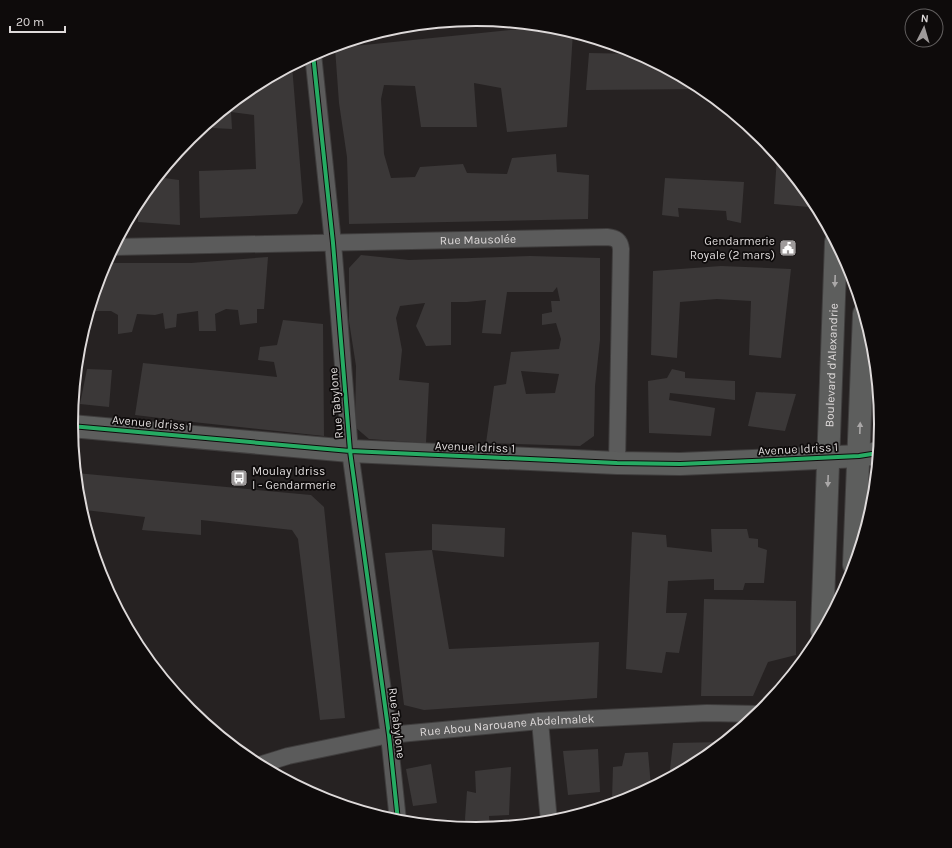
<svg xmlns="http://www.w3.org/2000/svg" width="952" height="848" font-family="Karla,sans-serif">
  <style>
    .building { fill: #3b3838; fill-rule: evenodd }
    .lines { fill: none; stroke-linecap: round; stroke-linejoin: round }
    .street-casing { stroke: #3f3d3d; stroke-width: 18 }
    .secondary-casing { stroke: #3f3d3d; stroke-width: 24 }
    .street { stroke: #5b5b5b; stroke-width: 16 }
    .secondary { stroke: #5d5e5d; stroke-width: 22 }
    .cycleway-casing { stroke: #0e0b0b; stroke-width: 6 }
    .cycleway { stroke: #26ab63; stroke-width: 4 }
    .oneway { fill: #aaa8a8 }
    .labels { text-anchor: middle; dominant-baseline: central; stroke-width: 3.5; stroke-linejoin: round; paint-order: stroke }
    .street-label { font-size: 12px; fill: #dedada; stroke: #0e0b0b }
    .poi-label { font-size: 12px; fill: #dedada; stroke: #0e0b0b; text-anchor: end }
    .rim { fill: none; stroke: #dedada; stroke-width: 2 }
  </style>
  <rect width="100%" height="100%" fill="#262222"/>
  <path class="building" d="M548 26 555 27 573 32 567 127 507 132 501 88 474 83 477 127H421L415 86 384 85 381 99 384 154 391 178 415 177 420 167 463 164 467 173 507 174 512 158 556 154 557 172 589 175 588 219 349 224 347 157 339 103 335 48Z
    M589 53 639 54 703 89 586 90Z
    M292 65 303 202 297 214 200 218 199 171 256 169 254 115 231 112 232 129 213 128 210 120 251 87Z
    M777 155 809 195V207L774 204Z
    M157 177 179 180 180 225 138 222V201Z
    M665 178 744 182 741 223 727 220 726 211 678 208 679 217 662 215Z
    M361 255 409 260 530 256 600 258V340L595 386 594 436 580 446 486 443 494 386 506 384 511 352 559 349 561 339 556 323 542 325V314L552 312 551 301H560L557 287 553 292H507L501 334 482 333 486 300 467 302H451V345L426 346 416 326 425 303 400 306 396 318 402 350 399 380 429 383 426 443 369 439 355 427 356 366 349 321V268ZM521 371 559 374 555 393 526 394Z
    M268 257 264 309H257V323L240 325 238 310 226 309 215 314 216 331H199L198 311 177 314 176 327 165 329 163 313 155 315 137 314 132 332 118 334V315L111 311H91L89 332 83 331 102 269 105 263H191Z
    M721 266 791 269 781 358 749 355 751 301 717 299 680 302 677 358 651 355 653 271Z
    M283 320 323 324 324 436 193 422 135 415 143 363 277 377 274 362 258 360 260 347 277 345Z
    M78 358H80L75 393H74Z
    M87 369 112 370 109 407 80 404Z
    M672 369 685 372V378L735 381V400L670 393 669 400 715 408 711 436 649 433 648 381 667 378Z
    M756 392 796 394 785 431 748 426Z
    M76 473 311 495 324 507 339 655 345 718 320 720 298 539 292 530 201 520V535L142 530 145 517 85 510 83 516 79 503Z
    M432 524 505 528 504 557 432 550 449 649 599 642 597 698 424 710 404 705 385 553 432 550Z
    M711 529H747L749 538 758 539V547L767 550 764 583H745L743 590H714V579L668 581 666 613H687L679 653 666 652 662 673 626 669 632 532 666 535 667 547 712 552Z
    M704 599 796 601V655L768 662 753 696H701Z
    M723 742 701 761 669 778 673 743Z
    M598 749 600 792 568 795 563 751Z
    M648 752 651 787 631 798 625 800 612 799 613 767 622 766 625 753Z
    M431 764 437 803 413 806 406 769Z
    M511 767 509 815 489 816 490 828 476 829 467 828 465 819 467 791 476 793 475 771Z"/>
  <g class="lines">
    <defs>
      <g id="street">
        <path d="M313 54 333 243 350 451 389 735 398 821"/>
        <path id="s1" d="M114 247 607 237C616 238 620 240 621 249L617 463"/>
        <path d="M540 721 549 822"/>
        <path id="s2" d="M259 765 288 756 389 735 540 721 707 713 758 714"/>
      </g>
      <g id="secondary">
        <path d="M71 426 350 451 617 463 680 464 775 460 859 456 878 453"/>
        <path d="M854 565 864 314"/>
        <path id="s3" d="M822 631 836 242"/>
      </g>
    </defs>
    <use href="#street" class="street-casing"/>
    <use href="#secondary" class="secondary-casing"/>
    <use href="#street" class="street"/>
    <use href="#secondary" class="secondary"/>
    <defs>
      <path id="cycleway" d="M313 54 333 243 350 451 389 735 398 821
        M71 426 350 451 617 463 680 464 775 460 859 456 878 453"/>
    </defs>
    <use href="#cycleway" class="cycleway-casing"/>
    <use href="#cycleway" class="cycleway"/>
  </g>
  <defs><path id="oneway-solid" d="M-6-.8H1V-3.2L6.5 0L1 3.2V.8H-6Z"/></defs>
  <g class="oneway">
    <use href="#oneway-solid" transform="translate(835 281) rotate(92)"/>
    <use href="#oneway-solid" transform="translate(860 428) rotate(-88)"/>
    <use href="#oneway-solid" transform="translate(828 481) rotate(92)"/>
  </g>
  <defs>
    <symbol id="civic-square" viewBox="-11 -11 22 22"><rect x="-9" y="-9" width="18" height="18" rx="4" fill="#9e9a9a" stroke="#0e0b0b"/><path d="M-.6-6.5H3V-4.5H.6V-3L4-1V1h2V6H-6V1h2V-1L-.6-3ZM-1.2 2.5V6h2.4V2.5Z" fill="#fff"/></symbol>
    <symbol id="bus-square" viewBox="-11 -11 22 22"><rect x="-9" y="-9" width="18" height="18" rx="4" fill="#9e9a9a" stroke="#0e0b0b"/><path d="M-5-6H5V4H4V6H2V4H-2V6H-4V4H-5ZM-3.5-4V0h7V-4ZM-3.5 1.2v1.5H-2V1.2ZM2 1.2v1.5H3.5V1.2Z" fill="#fff"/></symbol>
  </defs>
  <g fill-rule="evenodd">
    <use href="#civic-square" x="778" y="238" width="20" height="20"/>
    <use href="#bus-square" x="229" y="468" width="20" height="20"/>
  </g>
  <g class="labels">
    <g class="street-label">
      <text stroke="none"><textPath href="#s1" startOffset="364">Rue Mausolée</textPath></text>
      <text stroke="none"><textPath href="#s3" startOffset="266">Boulevard d'Alexandrie</textPath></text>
      <text transform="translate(336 403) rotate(-95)">Rue Tabylone</text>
      <text transform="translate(152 423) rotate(5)">Avenue Idriss 1</text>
      <text transform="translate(475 447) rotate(2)">Avenue Idriss 1</text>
      <text transform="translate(798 449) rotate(-3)">Avenue Idriss 1</text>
      <text transform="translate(397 723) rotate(83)">Rue Tabylone</text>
      <text stroke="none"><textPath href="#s2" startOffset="252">Rue Abou Narouane Abdelmalek</textPath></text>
    </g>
    <g class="poi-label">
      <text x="775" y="241">Gendarmerie<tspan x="775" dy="14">Royale (2 mars)</tspan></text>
      <text x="252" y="471" text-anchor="start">Moulay Idriss<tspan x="252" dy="14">I - Gendarmerie</tspan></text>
    </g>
  </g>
  <path d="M0 0H952V848H0ZM78 424a398 398 0 1 1 796 0a398 398 0 1 1-796 0Z" fill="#0e0b0b" fill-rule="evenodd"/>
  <path class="rim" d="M78 424a398 398 0 1 1 796 0a398 398 0 1 1-796 0Z"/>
  <g transform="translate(924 28) rotate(5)"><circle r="19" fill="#0e0b0b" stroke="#615e5e"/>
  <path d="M0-3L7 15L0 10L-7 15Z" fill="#9e9a9a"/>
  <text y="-6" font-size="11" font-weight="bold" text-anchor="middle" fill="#dedada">N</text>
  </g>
  <path d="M10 26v6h55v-6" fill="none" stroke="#dedada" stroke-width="2"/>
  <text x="16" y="26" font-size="12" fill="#dedada" stroke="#0e0b0b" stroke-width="3" paint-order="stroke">20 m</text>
</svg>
